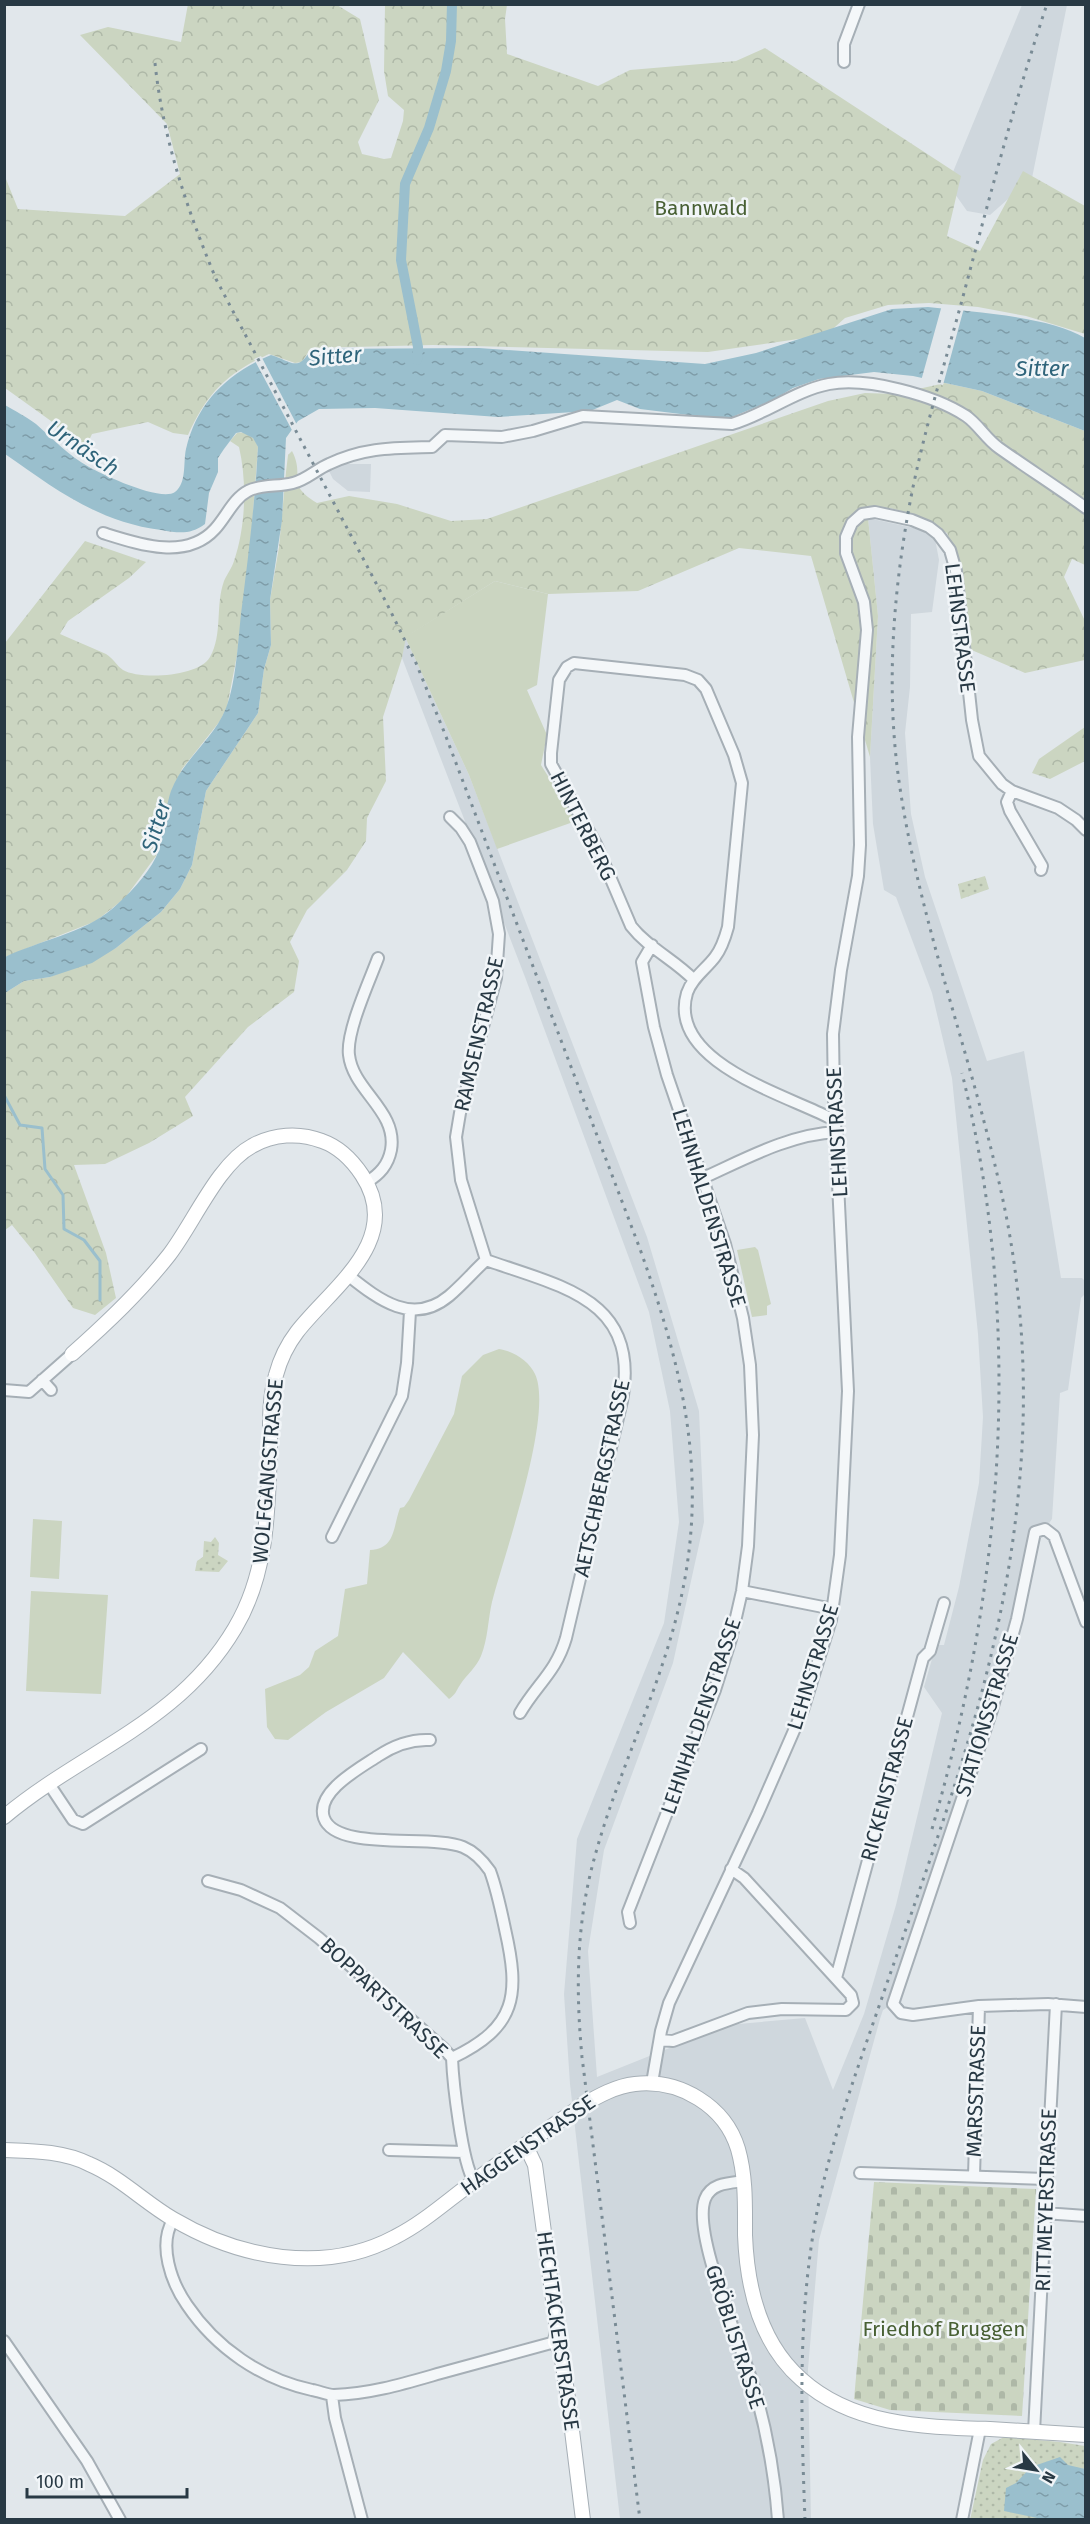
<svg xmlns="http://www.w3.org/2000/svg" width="1090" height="2524" font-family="'Fira Sans',sans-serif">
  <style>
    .built { fill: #cfd7dd }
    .green { fill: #cbd5c1 }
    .forest { fill: url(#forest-crowns) }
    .cemetery { fill: url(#cemetery-stones) }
    .park { fill: url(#park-dots) }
    .water { fill: url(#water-ripples) }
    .pier { fill: #e1e7eb }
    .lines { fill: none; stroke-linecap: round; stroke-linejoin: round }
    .stream { stroke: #9abfcd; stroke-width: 3 }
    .canal { stroke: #9abfcd; stroke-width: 10 }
    .street-casing { stroke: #a6afb6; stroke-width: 14 }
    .secondary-casing { stroke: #a6afb6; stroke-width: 16 }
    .street { stroke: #f4f7f9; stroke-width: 10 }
    .secondary { stroke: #fff; stroke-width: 14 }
    .rail { stroke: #798b95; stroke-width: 3; stroke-dasharray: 3 6; stroke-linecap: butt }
    .labels { text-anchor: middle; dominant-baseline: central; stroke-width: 5; stroke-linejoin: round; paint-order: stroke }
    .park-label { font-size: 21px; fill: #486034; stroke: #f1f5f8 }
    .street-label { font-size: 21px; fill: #283944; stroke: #f1f5f8 }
    .water-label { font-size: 22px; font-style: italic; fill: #2f647a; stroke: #f1f5f8 }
  </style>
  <defs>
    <pattern id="forest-crowns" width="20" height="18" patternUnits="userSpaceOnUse" patternTransform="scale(1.5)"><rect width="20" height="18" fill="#cbd5c1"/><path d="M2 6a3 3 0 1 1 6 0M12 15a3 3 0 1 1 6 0" fill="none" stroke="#aeb8a7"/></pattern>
    <pattern id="cemetery-stones" width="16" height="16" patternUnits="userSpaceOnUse" patternTransform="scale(1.5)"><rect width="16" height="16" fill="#cbd5c1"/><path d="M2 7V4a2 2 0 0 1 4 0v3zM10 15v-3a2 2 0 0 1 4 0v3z" fill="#aeb8a7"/></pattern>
    <pattern id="park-dots" width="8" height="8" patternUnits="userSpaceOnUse" patternTransform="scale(1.5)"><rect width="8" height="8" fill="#cbd5c1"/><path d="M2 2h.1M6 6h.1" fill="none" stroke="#aeb8a7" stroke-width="1.8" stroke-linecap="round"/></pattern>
    <pattern id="water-ripples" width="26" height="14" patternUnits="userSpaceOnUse" patternTransform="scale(1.5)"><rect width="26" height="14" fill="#9abfcd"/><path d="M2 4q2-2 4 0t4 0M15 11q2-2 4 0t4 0" fill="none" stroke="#7e9ca8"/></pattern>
  </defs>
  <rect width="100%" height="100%" fill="#e1e7eb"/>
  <path class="built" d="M1022 5H1067L1032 178 990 215 967 211 948 184Z
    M338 464H371L370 492 348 491 333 479 328 469Z
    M868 518 923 530 935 539 939 560 932 612 911 614 910 687 905 733 911 814 925 877 987 1061 1024 1051 1061 1278H1082L1085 1281V1294L1081 1298 1068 1390 1060 1393 1052 1519 1045 1529 1035 1532 1017 1619 893 2004 883 2010 880 2019 819 2240 808 2369 811 2519H620L570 2084 564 1994 577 1839 664 1623 679 1522 670 1411 649 1312 525 977 402 658 405 637 469 775 647 1237 699 1411 704 1522 673 1663 604 1850 588 1951 597 2077 727 2025 805 2018 833 2090 864 2014 896 1905 942 1713 924 1687 936 1645H944L959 1587 979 1483 983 1417 978 1334 952 1078 932 993 896 897 884 890 873 824 870 757 878 616Z"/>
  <path class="green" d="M495 581 548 594 537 685 527 690 547 735 541 765 576 821 497 849 469 775 405 637Z
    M755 1247 758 1250 771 1304 767 1306V1315L752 1317 737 1250Z
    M499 1349C513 1351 529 1361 535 1374 554 1414 504 1555 492 1602 488 1619 488 1639 481 1656 476 1668 467 1674 460 1685 456 1691 456 1694 449 1699L403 1652 384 1678 326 1712 288 1740 275 1739 267 1727 265 1689 300 1675 309 1667 315 1651 338 1636 345 1589 367 1584 370 1550C396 1549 393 1526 400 1508L404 1507 409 1500 454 1414 462 1376 483 1355Z
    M33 1519 62 1521 59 1579 30 1577Z
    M31 1591 108 1595 101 1694 26 1691Z"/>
  <path class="forest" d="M188 4 337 5 360 19 379 100 358 142 362 154 384 159 391 158 403 121 404 110 388 96 384 71 385 5H507L505 19 507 54 598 86 630 70 736 61 765 48 961 176 947 236 980 251 1023 171 1085 206V334L1026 316 978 307 929 303 888 305 845 318 826 335 708 352 433 345 311 348 302 362 295 363 269 354C227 373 207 393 188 435L173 433 148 422 92 434 83 453 51 421 5 388 4 174 18 209 125 216 180 174 167 124 80 35 108 27 181 42Z
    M945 383 982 391 1085 431V565L1072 559 1064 577 1085 621V660L1025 673 967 648 956 554 947 533 916 515 890 508 868 518 878 616 870 757 811 556 739 548 638 591 548 594 495 581 406 637 402 658 383 717 386 781 367 818 366 841 347 870 307 910 290 942 299 961 294 992 248 1027 185 1097 193 1116 149 1143 105 1164 74 1165 106 1253 116 1298 95 1315 73 1308 34 1252 12 1225 5 1230V993L24 981 50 977 116 948 161 912 180 889 192 865 206 791 258 713 264 669 271 645 270 600 279 547 286 472 288 455 292 451C306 478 284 483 317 503L349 496 397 504 451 521 487 519 828 401 865 393 896 394Z
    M237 433C247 431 255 437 258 447L251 540 237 655 227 707 220 721 182 769 163 817 156 856 125 898 96 921 5 957V643L85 541 146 562 129 578 68 621 60 634C75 641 91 647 106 654 113 658 117 666 123 670 140 680 199 677 210 657 223 634 215 606 224 581 227 574 232 568 234 561 246 526 247 481 239 447L230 441Z
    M1085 727V761L1050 779 1032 773 1039 759Z"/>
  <path class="cemetery" d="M874 2182 1036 2189 1022 2416 890 2410 854 2399Z"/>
  <path class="park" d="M985 876 989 889 961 899 958 884Z
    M215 1537 219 1543 218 1555 228 1561 219 1572 195 1571 197 1561 203 1557 204 1541 211 1542Z
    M1004 2437 1060 2442 1085 2446V2519L970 2520 983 2460 991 2444Z"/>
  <path class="water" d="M928 307C971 312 1050 316 1085 338V431L982 391 913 376 874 372 819 379 793 388 773 400 732 417 713 418 640 409 617 400 590 411 498 417 375 408 319 409 298 421 286 438 282 520 270 600 271 645 264 669 258 713 206 791 192 865 180 889 161 912 116 948 92 963 50 977 24 981 5 993V957C38 941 84 933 112 909 128 895 146 877 156 857 164 840 164 811 171 791 183 759 214 739 226 708 236 683 238 641 241 614 248 558 255 503 258 447L253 438 241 432 236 433 224 449 218 458V472L209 493 205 524C190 535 179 533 161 530 98 522 55 489 5 454V405C15 411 27 417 36 424 53 439 69 456 89 467 103 475 161 502 175 492 187 483 183 462 186 449 197 402 228 373 271 355 291 361 298 373 311 349L479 348 705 364 756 353 892 309Z
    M1060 2457 1068 2465 1085 2469V2519H1042L1004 2511 1006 2488 1016 2483 1031 2467Z"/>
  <path class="pier" d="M942 305 964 308 943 385 921 381Z
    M261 356 297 425 293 432 254 359Z"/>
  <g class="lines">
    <path class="stream" d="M4 1095 20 1125 42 1128 45 1169 63 1195 64 1229 84 1240 100 1261V1300"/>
    <path class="canal" d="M417 360 418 347 401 260 405 184 429 128 446 71 451 41 452 4"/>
    <defs>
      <path id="street" d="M844 62V44L859 4
        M103 533C138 544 186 561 215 529 226 517 234 498 248 491 261 484 279 487 293 483 306 480 317 469 329 464 365 447 394 448 432 447L445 435 502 437 533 431 583 416 732 424C766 414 794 391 829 384 867 377 934 395 966 416 978 424 986 439 999 448 1027 468 1057 487 1086 508
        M1012 791 1007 802 1010 811 1042 866 1041 870
        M450 817 461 828 470 842 493 901 499 934 496 978 460 1113 456 1137 461 1180 486 1260
        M694 980C675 960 648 948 631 926L596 844 551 764V753L559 680 567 667 574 663 685 675 698 680 706 689 734 755 742 783 728 927C725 938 722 948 715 957 706 969 692 978 687 993 667 1061 783 1094 828 1117H836
        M703 1178C745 1159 790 1134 837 1132
        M367 1182C380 1174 388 1165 391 1150 398 1111 353 1091 349 1055 346 1032 369 982 378 958
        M349 1276C379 1300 413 1326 449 1296 462 1285 473 1272 486 1260 562 1287 641 1299 622 1401L566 1638C556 1672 537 1684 520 1713
        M42 1380 51 1390
        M4 1390 29 1392 72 1354
        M332 1537 402 1396 407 1363 410 1311
        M742 1591 833 1609
        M1086 1622 1054 1536 1045 1529 1035 1532 1017 1619 992 1710 893 2004 901 2013 913 2015 979 2006 1048 2004 1086 2007
        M430 1740C412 1739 393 1746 378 1756 360 1768 315 1792 324 1818 336 1852 433 1834 463 1847 475 1852 483 1861 490 1871 497 1890 501 1910 505 1929 520 1995 517 2027 452 2058
        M49 1784 73 1820 83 1824 201 1749
        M208 1881 241 1890 280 1908 319 1938 443 2048 452 2058C453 2083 462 2163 474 2181
        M630 1923 628 1912 715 1690 731 1639 742 1591 748 1546 753 1435 750 1365 743 1318 725 1244 667 1075 654 1027 642 962 652 945
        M836 1978 923 1658 930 1651 944 1603
        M660 2040 673 2041 748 2013 782 2009 846 2010 853 2003 851 1995 744 1878 731 1869
        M652 2083 661 2031 669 2003 758 1813 803 1710 831 1620 840 1555 848 1391 834 1100 833 1034 841 970 858 876 860 845 858 737 867 630 864 602 846 553V537L852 523 862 514 875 512 912 520 929 527 938 534 950 550 956 571 972 720 979 756 1002 784 1012 791 1058 808 1076 820 1086 830
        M389 2150 464 2152
        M860 2173 1046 2179
        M974 2176 979 2006
        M744 2181C729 2183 711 2183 705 2199 691 2235 746 2355 757 2397 768 2438 775 2478 778 2520
        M1044 2213 1086 2216
        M173 2220C158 2245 171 2282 187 2305 216 2348 261 2379 312 2390 319 2391 327 2395 334 2395 371 2394 406 2383 441 2373 479 2363 517 2352 555 2342
        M4 2341 87 2461 120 2520
        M332 2396 335 2418 362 2520
        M1034 2432 1056 2004
        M962 2520 980 2429"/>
      <path id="secondary" d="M4 1817C84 1750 179 1723 235 1628 268 1573 268 1509 270 1447 270 1423 269 1398 276 1375 280 1360 287 1345 297 1332 331 1288 405 1240 362 1175 352 1160 339 1147 322 1141 299 1132 273 1134 252 1146 218 1164 193 1224 169 1255 140 1292 107 1323 72 1354
        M526 2146 535 2165 557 2329 555 2342 561 2353 568 2398 583 2520
        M4 2150C33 2151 63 2151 89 2164 120 2177 144 2202 173 2219 239 2258 324 2275 395 2237 423 2223 447 2201 473 2182 508 2156 545 2131 581 2106 598 2096 616 2086 635 2084 680 2079 725 2106 738 2149 746 2177 745 2206 745 2235 747 2287 760 2343 801 2379 853 2426 924 2427 990 2429 1022 2431 1054 2433 1086 2435"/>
    </defs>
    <use href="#street" class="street-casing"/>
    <use href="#secondary" class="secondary-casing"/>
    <use href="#street" class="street"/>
    <use href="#secondary" class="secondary"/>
    <path class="rail" d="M155 63C163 139 187 209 216 279L387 604 416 663 445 734 640 1249C679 1359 706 1459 685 1578 667 1679 617 1769 592 1867 576 1930 576 1994 582 2057L640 2520
      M932 1829C1004 1582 1024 1324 962 1073
      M805 2520C801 2411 797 2304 820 2197 836 2125 862 2056 886 1986 944 1819 1003 1665 1019 1487 1029 1384 1022 1279 998 1178 968 1047 920 921 900 788 885 690 893 589 912 492 925 428 944 366 961 304 988 203 1014 103 1047 4"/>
  </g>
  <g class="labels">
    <g class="park-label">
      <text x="701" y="208">Bannwald</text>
      <text x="944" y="2329">Friedhof Bruggen</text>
    </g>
    <g class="street-label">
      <text transform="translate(960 628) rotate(83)">LEHNSTRASSE</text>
      <text transform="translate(583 826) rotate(63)">HINTERBERG</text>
      <text transform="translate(479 1034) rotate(-77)">RAMSENSTRASSE</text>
      <text transform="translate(837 1132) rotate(-93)">LEHNSTRASSE</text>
      <text transform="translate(709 1208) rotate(73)">LEHNHALDENSTRASSE</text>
      <text transform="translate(268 1471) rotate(-85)">WOLFGANGSTRASSE</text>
      <text transform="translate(602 1478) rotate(-78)">AETSCHBERGSTRASSE</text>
      <text transform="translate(813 1667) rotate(-73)">LEHNSTRASSE</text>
      <text transform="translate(987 1715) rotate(-73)">STATIONSSTRASSE</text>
      <text transform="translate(701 1716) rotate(-71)">LEHNHALDENSTRASSE</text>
      <text transform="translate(887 1789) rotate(-75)">RICKENSTRASSE</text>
      <text transform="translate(384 1998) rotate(43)">BOPPARTSTRASSE</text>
      <text transform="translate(976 2091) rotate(-88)">MARSSTRASSE</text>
      <text transform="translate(528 2145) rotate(-35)">HAGGENSTRASSE</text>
      <text transform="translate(1046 2200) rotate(-88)">RITTMEYERSTRASSE</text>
      <text transform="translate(558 2331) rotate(82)">HECHTACKERSTRASSE</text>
      <text transform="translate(735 2337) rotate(72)">GRÖBLISTRASSE</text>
    </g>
    <g class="water-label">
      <text transform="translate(335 356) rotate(-5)">Sitter</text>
      <text x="1042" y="368">Sitter</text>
      <text transform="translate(83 448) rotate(34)">Urnäsch</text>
      <text transform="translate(156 826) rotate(-73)">Sitter</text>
    </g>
  </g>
  <rect width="1090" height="2524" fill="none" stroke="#283944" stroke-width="12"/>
  <g transform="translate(1036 2470) rotate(120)" stroke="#f1f5f8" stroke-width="4.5" paint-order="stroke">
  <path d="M0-4.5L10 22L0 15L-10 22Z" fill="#283944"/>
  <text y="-9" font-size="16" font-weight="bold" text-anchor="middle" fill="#283944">N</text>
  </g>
  <path d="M27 2488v9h160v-9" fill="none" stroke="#283944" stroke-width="3"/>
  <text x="36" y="2488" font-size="18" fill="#283944" stroke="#f1f5f8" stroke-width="4.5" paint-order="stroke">100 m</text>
</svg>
